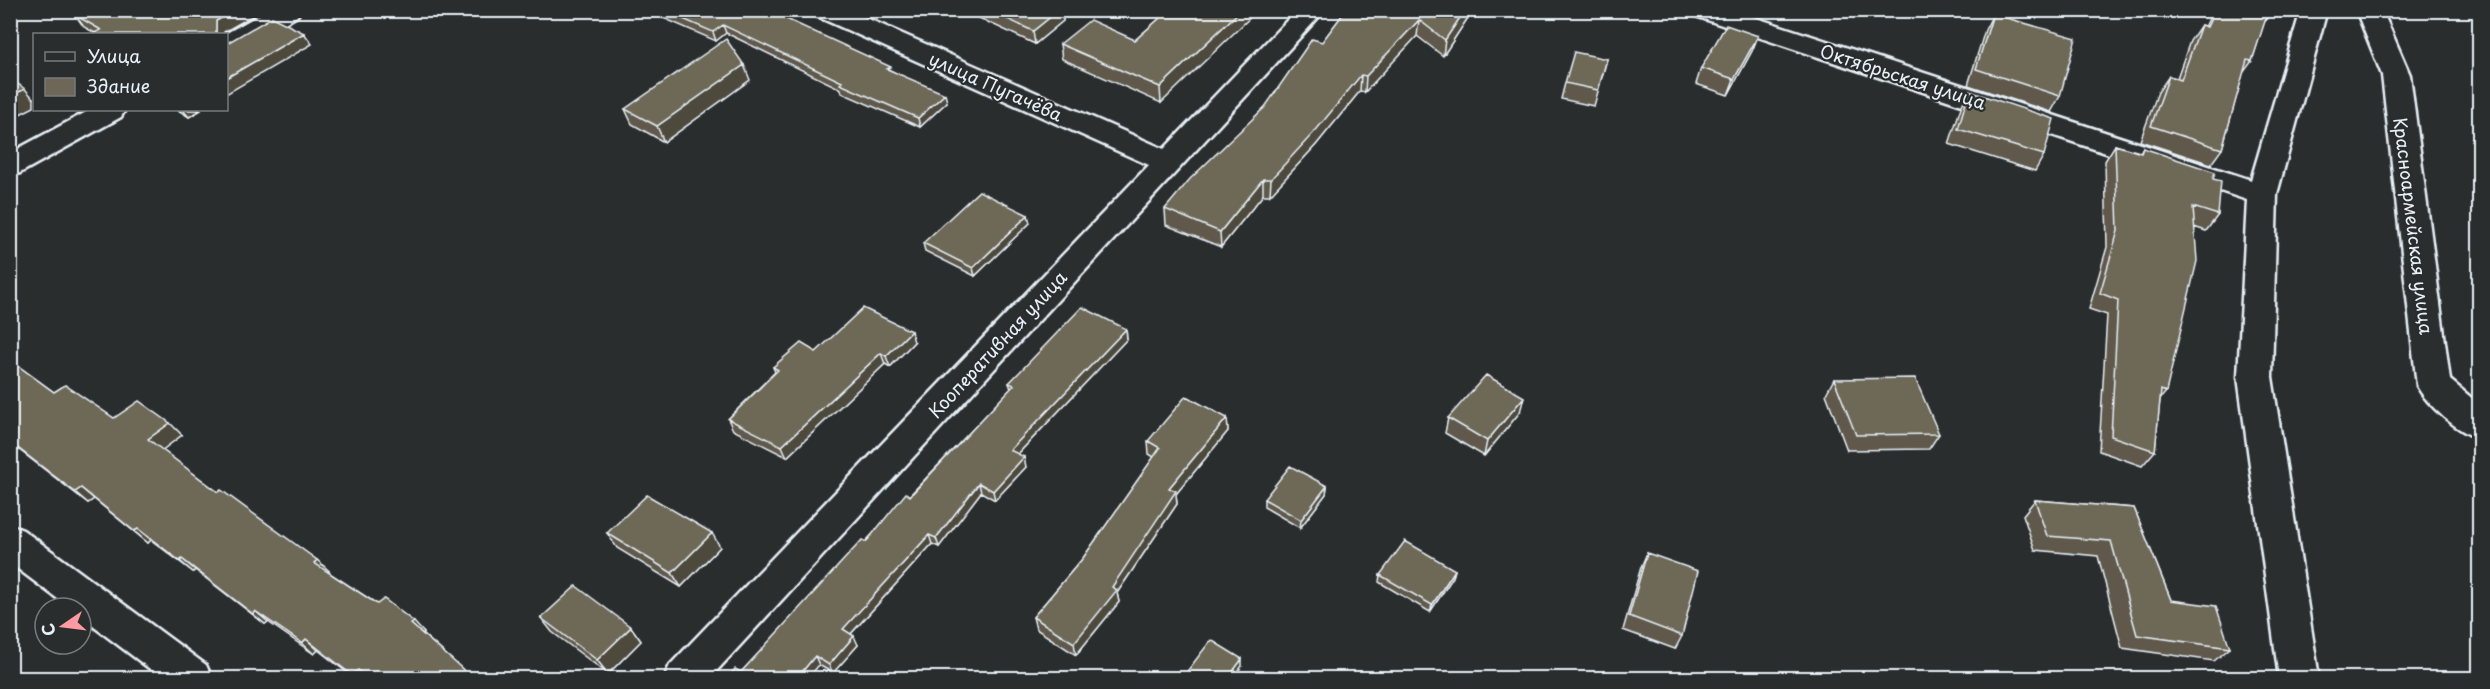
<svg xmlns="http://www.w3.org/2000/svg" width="2490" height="689" font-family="'Playpen Sans',sans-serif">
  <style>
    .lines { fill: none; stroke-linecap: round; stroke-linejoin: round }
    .minor-casing { stroke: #e8f1f8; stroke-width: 5 }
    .minor { fill: #2a2d2e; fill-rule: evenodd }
    .wall { fill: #5f594b; stroke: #e8f1f8; stroke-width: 1.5 }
    .shaded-wall { fill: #4d483d; stroke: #e8f1f8; stroke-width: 1.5 }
    .building { fill: #6e6757; stroke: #e8f1f8; stroke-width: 1.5 }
    .labels { text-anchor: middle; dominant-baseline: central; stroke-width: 4.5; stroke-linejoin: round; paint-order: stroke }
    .street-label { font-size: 18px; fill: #e8f1f8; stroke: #2a2d2e }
  </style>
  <rect width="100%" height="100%" fill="#2a2d2e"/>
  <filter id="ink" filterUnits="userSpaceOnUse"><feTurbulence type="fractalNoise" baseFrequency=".0167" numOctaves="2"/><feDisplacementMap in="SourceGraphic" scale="12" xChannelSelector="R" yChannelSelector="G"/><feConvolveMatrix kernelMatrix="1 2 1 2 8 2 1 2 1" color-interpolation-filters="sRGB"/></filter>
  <g filter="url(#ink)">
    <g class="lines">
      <defs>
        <path id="minor" d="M268 10H301L297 16 236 51 226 53 225 34Z
          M812 10H848L1164 149 1297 10H1325L710 678H664L670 665 1149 165 816 16Z
          M1691 10H1732L2251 180 2301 10H2327L2277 194 2272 377 2319 678H2279L2238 377 2247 200 1695 16Z
          M2356 10H2382L2410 75 2450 380 2480 405V439C2458 432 2428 406 2417 386L2382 75Z
          M90 110H125L121 117 20 173 10 176V153Z
          M10 525 23 530 206 665 212 678H162L81 617V608H70L10 563Z"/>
      </defs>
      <use href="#minor" class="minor-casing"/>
      <use href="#minor" class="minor"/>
    </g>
    <path class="wall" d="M84 10H250L254 15 224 32 95 33 84 27 75 15Z
      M645 10H767L892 71 947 102 920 127 842 93 841 89 726 33 716 41Z
      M962 10H1062L1063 21 1035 44Z
      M1169 10 1161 103 1062 59 1060 44 1135 40Z
      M1346 10H1473L1443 56 1417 36 1365 92 1360 91 1316 145 1270 195H1263L1221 247 1166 225 1165 209 1265 107 1322 42Z
      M2213 10H2272L2264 23 2252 61 2243 73 2222 149 2211 164 2140 141 2158 92 2169 76 2177 78 2190 41 2201 25 2205 27Z
      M1993 14 2060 96 2051 112 1968 85 1985 30Z
      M1758 36 1752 51 1728 95 1696 84 1701 68Z
      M1607 59 1594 106 1561 99 1565 83Z
      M750 80 664 142 632 124 625 109Z
      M1969 91 2044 155 2035 171 1949 144 1961 107Z
      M178 110H201L189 117Z
      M2115 145 2140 152 2143 148 2213 179 2218 215 2206 231 2194 227 2166 392 2160 399 2155 451 2142 466 2099 451 2107 315 2089 309 2107 247 2105 161Z
      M1030 223 975 276 925 251 923 243Z
      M1126 329 1127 339 1018 454 1026 467 995 500 981 492 939 547 932 544 851 634 858 645 833 673 819 665 741 672 1011 389 1009 383Z
      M914 342 890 367 885 364 787 457 733 430 728 419 775 372 773 367Z
      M10 360 54 392 114 418 182 435 162 450 218 492 317 560 329 571 328 572 377 604 424 633 423 634 472 678H354L318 650 314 654 268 622 265 624 195 570 193 572 151 540 148 543 94 499 88 503 10 443Z
      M1834 379 1939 434 1929 449 1847 450 1826 394Z
      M1520 412 1484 456 1445 433 1448 418Z
      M1227 418 1228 431 1176 494 1177 504 1117 593 1119 602 1076 655 1036 629 1033 617 1083 558 1154 457 1149 454 1148 441Z
      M1327 486 1326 494 1300 528 1264 507V499Z
      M2035 500 2134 508 2171 600 2230 648 2214 661 2122 648 2098 556 2035 550 2023 515Z
      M607 533 720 547 681 587 617 548Z
      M1647 553 1682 636 1675 649 1623 630 1641 567Z
      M1455 570 1453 577 1430 612 1379 582 1380 575Z
      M541 618 631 627 641 641 608 674 552 632Z"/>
    <path class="shaded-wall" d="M235 10H250L254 15 224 32V34H216V21Z
      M1059 10H1062L1063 21 1035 44 1033 31Z
      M1241 10H1258L1161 103 1160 87Z
      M1465 10H1473L1443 56 1445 40Z
      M1419 20 1417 36 1365 92 1366 76Z
      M723 25 726 33 716 41 713 32Z
      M304 33 312 44 226 94V78Z
      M1758 36 1752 51 1728 95 1734 79Z
      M744 65 750 80 664 142 657 126Z
      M1361 75 1360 91 1316 145 1270 195 1271 179Z
      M25 89 34 99V107L10 119V96Z
      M945 94 947 102 920 127 918 118Z
      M183 110H201L189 117Z
      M1263 179V195L1221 247 1220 232Z
      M1028 215 1030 223 975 276 973 268Z
      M1126 329 1127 339 1013 459 1010 450Z
      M911 331 914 342 890 367 886 356Z
      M881 353 885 364 787 457 782 446Z
      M1524 397 1520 412 1484 456 1487 441Z
      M1227 418 1228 431 1176 494 1177 504 1117 593 1119 602 1076 655 1074 643 1112 587 1169 488Z
      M170 423 182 435 161 451 148 439Z
      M1024 457 1026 467 995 500 993 491Z
      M979 483 981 492 939 547 936 538Z
      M1327 486 1326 494 1300 528 1301 520Z
      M81 488 94 499 88 503 75 492Z
      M138 529 151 540 148 543 134 531Z
      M712 533 720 547 681 587 672 573Z
      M929 535 932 544 847 638 843 629Z
      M182 559 195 570 193 572 180 561Z
      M317 560 329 571 325 574 314 563Z
      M1455 570 1453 577 1430 612 1432 605Z
      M255 611 268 622 265 624 253 614Z
      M414 622 424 633 422 635 411 624Z
      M631 627 641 641 608 674 597 660Z
      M854 636 858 645 833 673 829 665Z
      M306 639 318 650 314 654 302 643Z
      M815 656 819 665 808 678H797Z
      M1242 659V666L1233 678H1228Z
      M358 670 368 678H356L352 675Z"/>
    <path class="building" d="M84 10H235L216 21V34H92L101 30 75 15Z
      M662 10H767L891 67 887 69 945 94 918 118 840 84 842 82 723 25 713 32Z
      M988 10H1059L1033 31Z
      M1169 10H1241L1160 87 1060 44 1090 20 1135 40Z
      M1346 10H1465L1445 40 1419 20 1366 76 1361 75 1317 129 1271 179H1263L1220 232 1165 209 1190 179 1265 107 1312 39 1322 42Z
      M2215 10H2272L2269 16 2267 15 2252 61 2247 60 2222 149 2151 126 2169 76 2181 80 2201 25 2207 27Z
      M1993 14 2076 38 2060 96 1976 69Z
      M272 17 304 33 226 78V42H229Z
      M1726 25 1758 36 1734 79 1701 68Z
      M726 39 744 65 657 126 625 109Z
      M1574 52 1607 59 1598 90 1565 83Z
      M10 78 25 89 10 96Z
      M1969 91 2054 119 2044 155 1958 129Z
      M2115 145 2141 153 2143 148 2215 172 2213 179 2221 181 2218 215 2193 207 2197 261 2166 392 2161 390 2155 451 2111 436 2118 300 2100 293 2118 231Z
      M979 191 1028 215 973 268 923 243Z
      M1082 307 1126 329 1010 450 1024 457 993 491 979 483 936 538 929 535 843 629 854 636 829 665 815 656 797 678H727L735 669 741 672 862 540 866 542 906 493 910 496 1014 385 1009 383Z
      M863 308 911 331 886 356 881 353 782 446 728 419 778 370 773 367 801 343 816 352Z
      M10 360 54 392 65 385 114 418 139 401 170 423 148 439 218 492 221 490 317 560 314 563 377 604 384 599 414 622 411 624 458 665 472 678H368L358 670 352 675 306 639 302 643 255 611 253 614 182 559 180 561 138 529 134 531 81 488 75 492 10 442Z
      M1486 375 1524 397 1487 441 1448 418Z
      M1915 378 1939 434 1856 435 1834 379Z
      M1186 396 1227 418 1169 488 1176 491 1112 587 1117 590 1074 643 1033 617 1083 558 1160 448 1148 441Z
      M1290 466 1327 486 1301 520 1264 499Z
      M647 495 712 533 672 573 607 533Z
      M2035 500 2134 508 2171 600 2216 606 2230 648 2137 635 2111 541 2047 536Z
      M1405 541 1455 570 1432 605 1380 575Z
      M1647 553 1698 571 1682 636 1629 616Z
      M576 586 631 627 597 660 541 618Z
      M1211 640 1242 659 1228 678H1182Z
      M13 672 20 678H10V674Z"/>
  </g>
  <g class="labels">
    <g class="street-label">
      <text transform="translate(1903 76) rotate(18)">Октябрьская улица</text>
      <text transform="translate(996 86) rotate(24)">улица Пугачёва</text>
      <text transform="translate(2414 226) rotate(83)">Красноармейская улица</text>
      <text transform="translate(997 344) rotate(-47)">Кооперативная улица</text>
    </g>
  </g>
  <rect width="2490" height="689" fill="none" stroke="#2a2d2e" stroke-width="36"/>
  <rect x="18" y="18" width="2454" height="653" fill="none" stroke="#e8f1f8" stroke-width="2" filter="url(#ink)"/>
  <rect x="33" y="33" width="195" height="78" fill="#2a2d2e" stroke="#767b7f" stroke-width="1.5"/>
  <rect x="45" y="52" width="30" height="9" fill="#2a2d2e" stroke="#767b7f" stroke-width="1.5"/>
  <text x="87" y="63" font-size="18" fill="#e8f1f8">Улица</text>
  <rect x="45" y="78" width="30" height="18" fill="#6e6757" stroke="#767b7f" stroke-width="1.5"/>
  <text x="87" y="93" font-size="18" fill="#e8f1f8">Здание</text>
  <g transform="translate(63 626) rotate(256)"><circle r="28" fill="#2a2d2e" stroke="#767b7f" stroke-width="1.5"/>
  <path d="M0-4.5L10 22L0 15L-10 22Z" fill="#ff9aa2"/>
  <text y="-9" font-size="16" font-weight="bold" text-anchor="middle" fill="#e8f1f8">С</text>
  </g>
</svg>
